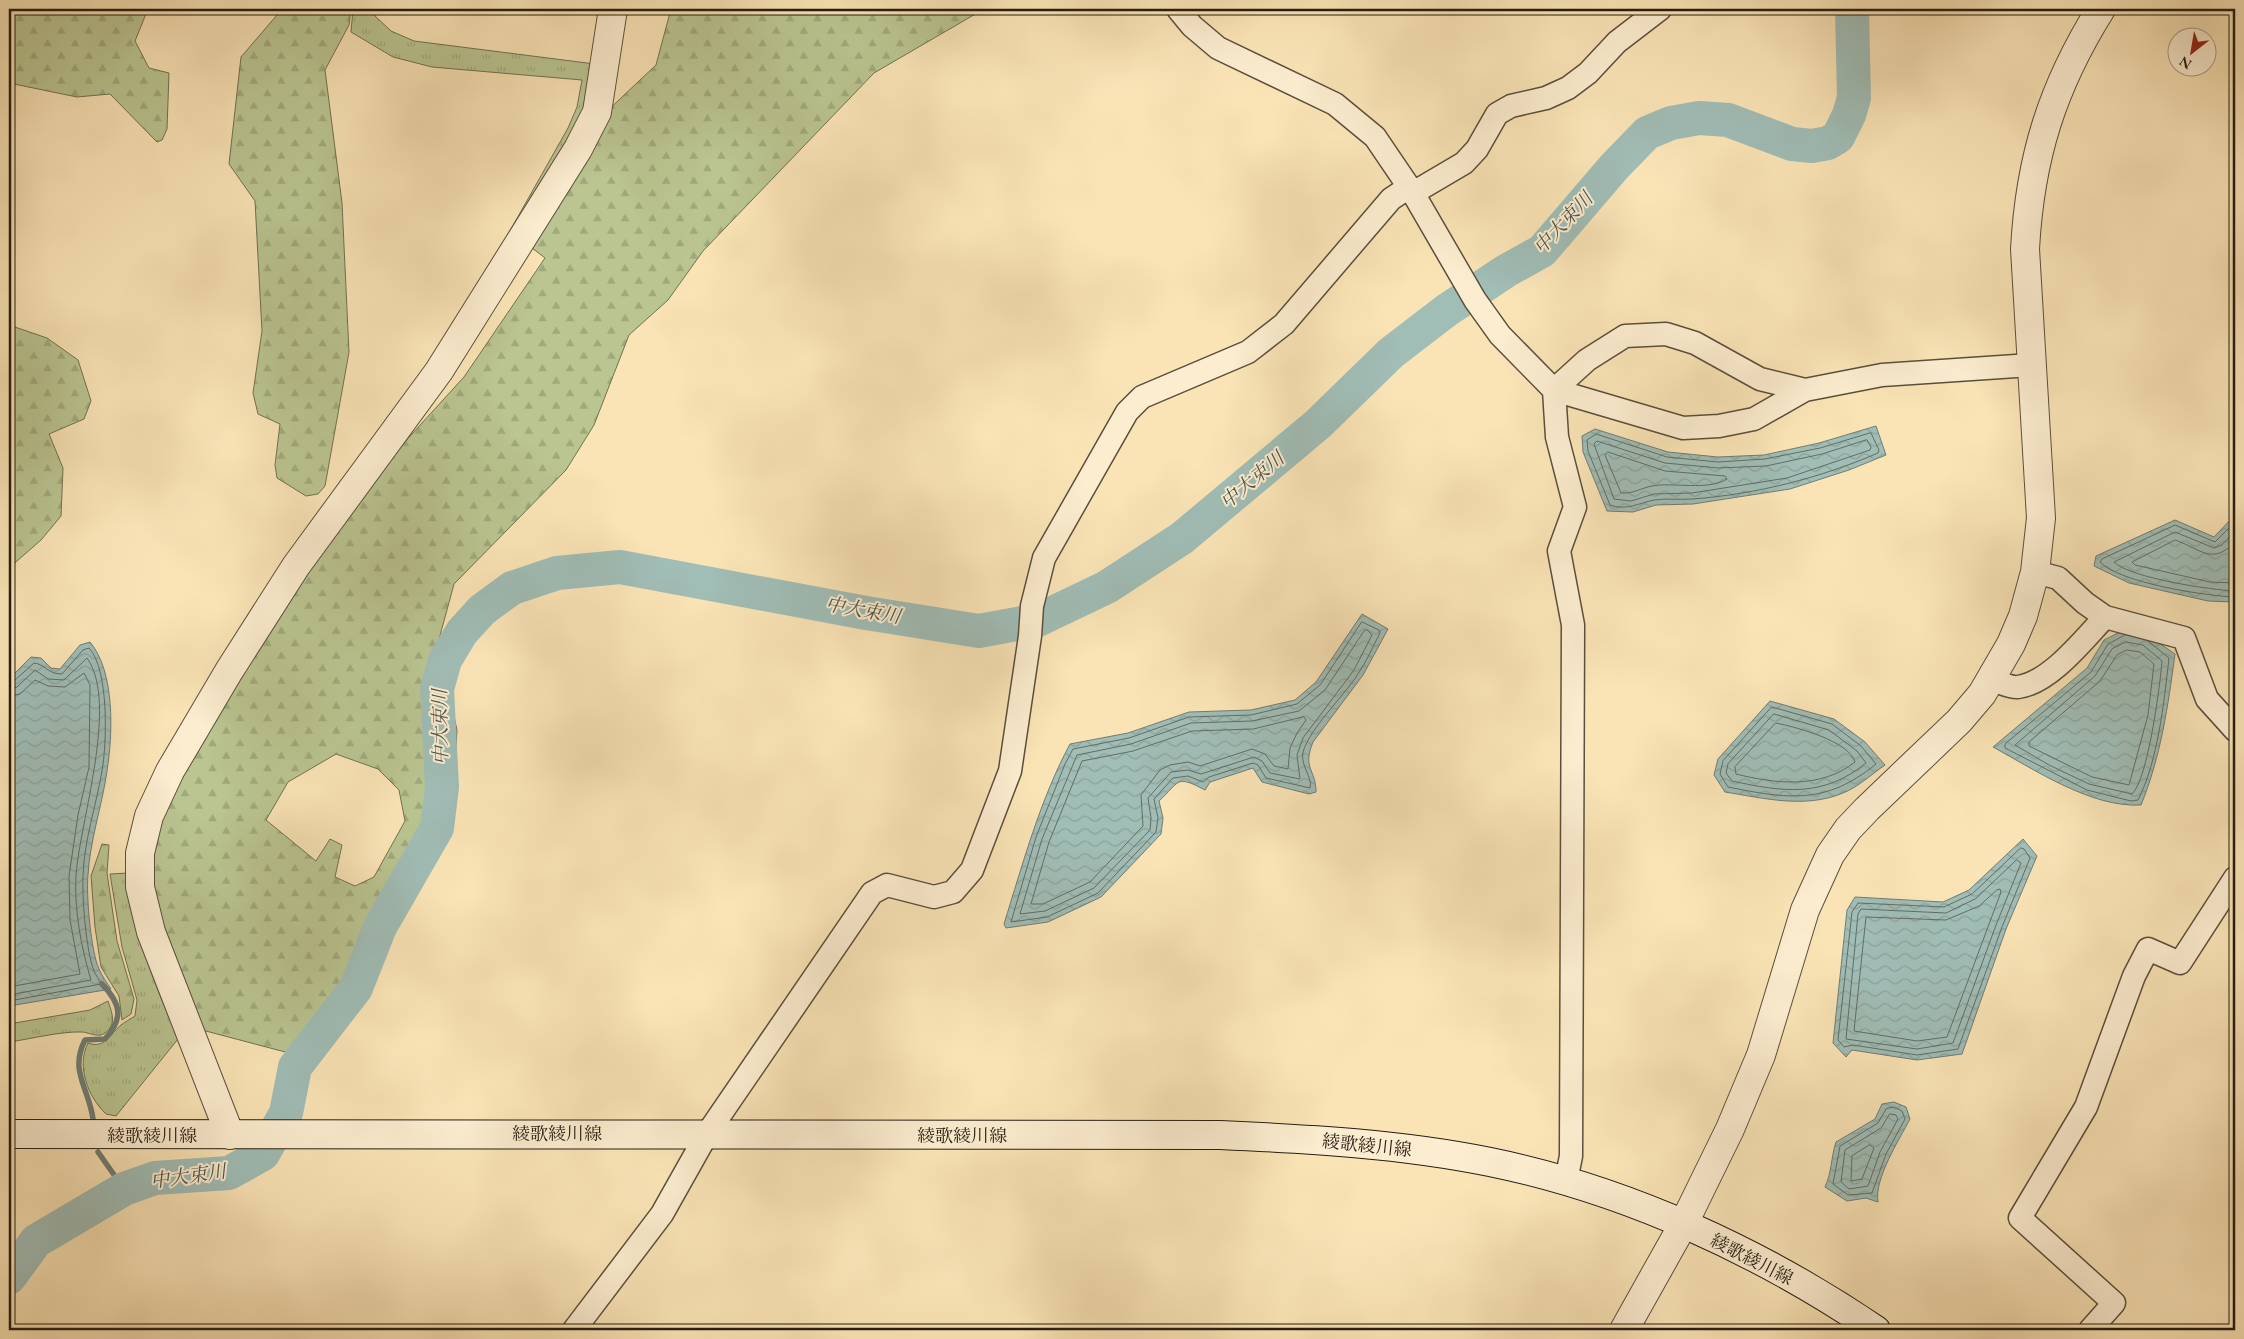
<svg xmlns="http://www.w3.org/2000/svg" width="2244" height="1339" font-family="'EB Garamond','Noto Serif JP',serif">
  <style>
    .grass { fill: url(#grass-tufts); stroke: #707152 }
    .forest { fill: url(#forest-firs); stroke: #707152; fill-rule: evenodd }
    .water { fill: url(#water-waves); stroke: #6f7d75 }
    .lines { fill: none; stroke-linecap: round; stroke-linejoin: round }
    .shore { stroke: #626d64; stroke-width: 1 }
    .stream { stroke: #6f7d75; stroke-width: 5.5 }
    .river { stroke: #a0bdb6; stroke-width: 34 }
    .minor-casing { stroke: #5a4f3c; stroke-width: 25 }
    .tertiary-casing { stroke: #5a4f3c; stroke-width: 30 }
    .secondary-casing { stroke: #251d13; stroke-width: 30 }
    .minor { stroke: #fcedd0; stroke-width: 22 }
    .tertiary { stroke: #fcedd0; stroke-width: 28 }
    .secondary { stroke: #fcedd0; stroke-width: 28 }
    .labels { text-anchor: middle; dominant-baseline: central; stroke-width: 4; stroke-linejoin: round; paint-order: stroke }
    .street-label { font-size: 18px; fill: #251d13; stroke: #fcedd0 }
    .water-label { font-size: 19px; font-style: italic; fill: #50554c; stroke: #fcedd0 }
  </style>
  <defs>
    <pattern id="grass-tufts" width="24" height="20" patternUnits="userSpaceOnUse" patternTransform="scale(1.25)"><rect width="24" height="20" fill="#bac591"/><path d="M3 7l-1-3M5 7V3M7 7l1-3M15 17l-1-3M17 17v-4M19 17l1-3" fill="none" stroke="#a0a97c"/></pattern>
    <pattern id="forest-firs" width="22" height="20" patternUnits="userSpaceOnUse" patternTransform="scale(1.25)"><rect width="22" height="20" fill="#bac591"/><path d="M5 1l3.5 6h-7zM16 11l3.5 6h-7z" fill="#a0a97c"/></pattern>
    <pattern id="water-waves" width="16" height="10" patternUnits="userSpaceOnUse" patternTransform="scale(1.25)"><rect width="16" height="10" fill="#a0bdb6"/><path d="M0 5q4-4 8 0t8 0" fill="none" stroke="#8aa29c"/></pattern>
  </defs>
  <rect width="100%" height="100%" fill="#fae4b6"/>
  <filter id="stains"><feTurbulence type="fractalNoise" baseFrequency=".004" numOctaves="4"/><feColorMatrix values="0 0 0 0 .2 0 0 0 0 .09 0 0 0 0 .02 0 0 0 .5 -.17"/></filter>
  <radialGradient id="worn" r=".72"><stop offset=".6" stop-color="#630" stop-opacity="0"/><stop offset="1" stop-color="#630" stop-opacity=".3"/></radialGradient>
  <path class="grass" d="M353 9H376L375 16 391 31 414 41 595 64 586 108 512 239 507 236 568 128 577 107 582 80 432 67 393 57 351 32Z
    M128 873C133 935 155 983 178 1039L116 1116 106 1114C88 1097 76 1066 88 1043 105 1049 109 1035 121 1025 125 1022 130 1019 135 1016L137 1000 122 947 110 874Z
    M108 1001C112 1013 117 1024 105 1033 99 1038 90 1033 83 1032 61 1031 31 1039 9 1042V1024L90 1010Z"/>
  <path class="forest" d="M9 9H148L135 41 149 68 169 73 167 129 162 140 157 142 110 94 77 97 14 84 9 86Z
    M274 9H351L349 25 325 70 342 203 349 352 325 486 318 494 306 496 277 478 275 465 280 424 258 414 253 393 262 331 255 201 229 164 241 57 277 15Z
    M671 9H984L874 73 703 251 668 300 629 335 594 425 566 470 454 584 438 643 457 730 453 802 406 872 370 932 346 986 289 1053 202 1030 170 954 151 881 156 827 177 780 282 608 391 457 464 377 545 258 532 248 604 114 656 65ZM336 754 378 769 399 790 405 821 374 877 355 886 335 877 342 845 330 839 316 861 266 820 288 782Z
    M9 325 47 338 78 360 91 401 84 419 49 434 63 468 61 516 41 540 9 568Z
    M102 844 109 845 107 873 117 941 134 999 131 1014 122 1020 119 996 101 967 95 927 91 876Z"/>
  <path class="water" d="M1876 426 1886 455 1849 470 1790 489 1693 504 1656 505 1633 512 1607 511 1583 452 1582 436 1595 429 1668 452 1718 457 1764 455 1819 443Z
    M2235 515V602L2208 601 2129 583 2094 566 2096 556 2175 520 2214 537Z
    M1362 614 1388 629 1363 675 1313 742C1302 769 1316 769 1316 792L1309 794 1262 782 1253 768 1210 782 1205 790C1175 774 1180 782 1159 801L1163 818 1161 834 1101 897 1048 922 1006 928 1004 924C1023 863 1040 800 1070 744L1128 733 1189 712 1251 710 1295 700 1316 682Z
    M2124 630 2147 635 2175 654C2168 706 2161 756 2141 805 2092 808 2035 770 1993 747L2087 668 2104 640Z
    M90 642C115 672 113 733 107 771 102 806 90 840 88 875 86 896 91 952 99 969 102 976 107 983 111 989L9 1006V679L31 657 41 658 51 668 60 669 80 645Z
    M1770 701 1834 719 1865 742 1885 765C1872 774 1858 787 1843 793 1805 809 1763 798 1725 792L1714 775 1718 759Z
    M2023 839 2037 856 2006 929 1962 1054 1917 1060 1852 1050 1846 1057 1833 1043 1847 910 1855 897 1943 902 1969 890Z
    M1894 1102 1906 1107 1910 1119C1899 1140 1874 1179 1878 1202L1866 1198 1847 1201 1825 1187C1832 1172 1831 1157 1836 1142L1875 1119 1882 1104Z"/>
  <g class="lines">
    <path class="shore" d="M1871 433 1879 450 1878 453C1820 478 1757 494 1693 499 1680 500 1667 498 1654 500 1639 503 1626 511 1610 505L1588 451 1587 440 1596 434 1667 457 1718 462 1765 459 1820 448Z
      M1867 440 1871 447 1870 450 1787 478 1692 493 1654 494 1631 501 1614 499 1594 444 1597 441 1665 463 1718 468 1766 466 1822 454Z
      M1608 452 1665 471 1725 476 1727 479C1708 491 1673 482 1652 486 1641 488 1633 494 1621 493L1605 455Z
      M2235 522 2215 542 2175 525 2102 559 2100 562C2120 583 2206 596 2235 597
      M2235 531 2222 545 2214 548 2175 532 2114 562C2130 578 2211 590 2235 591
      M2235 542C2212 566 2201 549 2175 540L2132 562 2135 565 2210 582 2235 583
      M1362 622 1379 630 1380 633C1373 646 1367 661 1358 674 1344 696 1310 728 1303 752 1300 766 1313 777 1310 788L1266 778 1258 765 1253 763 1209 777 1203 782 1188 776 1173 778 1154 799 1158 818 1156 832 1098 893 1047 917 1011 922 1036 837 1065 764 1073 749 1129 738 1189 717 1251 715 1297 704 1320 685Z
      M1367 630 1372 635 1354 670 1303 738 1297 755 1300 779 1270 773 1262 761 1254 757 1201 774 1188 770 1171 772 1148 798 1151 818 1150 830 1094 888 1045 911 1020 914 1042 839 1077 755 1131 744 1191 723 1252 721 1299 711 1325 690 1364 631Z
      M2125 635 2108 644 2091 672 2005 744V748L2087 790 2131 801 2138 800C2158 761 2164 702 2169 658L2148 641
      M2126 642 2143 645 2162 661C2160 686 2148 779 2132 794L2089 784 2049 765 2015 745 2095 676 2112 649Z
      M2127 650 2140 652 2154 664 2148 715 2129 785 2092 777 2029 746V742L2100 681 2117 655Z
      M9 682 14 681 34 663C45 664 47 674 62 674L83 650 89 648C109 669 107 743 102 771 96 806 84 841 83 876 82 898 86 951 94 971 96 976 99 979 101 984L9 1001
      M9 689 17 687 35 670 48 679 64 680 87 658C119 703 80 821 76 875 74 909 81 947 91 980L9 995
      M9 696 20 694 35 680 48 686 65 687 84 673 90 685 89 767 78 815 69 876 70 920 80 974 9 987
      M1772 707 1832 724 1861 746 1876 764C1826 805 1788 799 1728 787L1720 774 1723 761Z
      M1774 714 1829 730 1857 751 1866 763C1823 798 1783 792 1732 781L1726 773 1728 764Z
      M1304 717 1306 720 1297 733 1290 748 1288 769 1274 766 1265 754 1252 749 1200 766 1188 762 1170 765 1160 770 1141 795 1143 826 1090 882 1043 904H1031L1049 842 1082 761 1133 751 1192 731 1253 729Z
      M1776 723C1796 727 1849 741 1855 762 1821 789 1776 784 1736 774L1735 767Z
      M2021 848 2024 849 2030 858 2002 927 1958 1049 1917 1055 1853 1045 1844 1047 1838 1040 1852 912 1858 903 1944 907 1972 894Z
      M2017 860 2021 863 1996 925 1953 1043 1917 1049 1846 1039 1858 914 1861 909 1946 913 1975 899Z
      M1997 890 2000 889 2001 892 1947 1037 1917 1041 1854 1031 1866 917 1946 920 1979 906Z
      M1894 1107 1902 1111 1905 1119 1886 1154 1872 1193 1848 1195 1833 1184 1840 1146 1878 1123 1886 1109Z
      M1890 1114 1896 1115 1898 1119 1880 1152 1868 1186 1849 1189 1841 1182 1845 1150 1881 1128Z
      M1870 1145 1874 1148 1862 1179 1851 1181 1852 1156Z"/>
    <path class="stream" d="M93 1119C89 1088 69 1071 85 1040L105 1039C124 1018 121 1004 102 984
      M98 1152 124 1189"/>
    <path class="river" d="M9 1278 36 1241 124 1189 155 1178 229 1173 263 1154 286 1113 295 1067 356 988 380 927 437 828 442 787 437 689 445 660 462 632 482 610 512 588 557 573 620 567 866 613 979 631 1038 620 1107 587 1182 538 1318 424 1391 353 1447 310 1506 271 1542 251 1614 167 1647 133 1671 123 1699 118 1728 120 1792 144 1812 146 1828 143 1838 137 1849 115 1854 98 1852 9"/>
    <defs>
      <path id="minor" d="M1178 9 1192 26 1218 48 1335 104 1375 137 1413 193 1475 300 1500 335 1554 390 1683 428 1719 426 1754 419 1805 390 1882 375 2031 365
        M1413 193 1464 163 1477 149 1497 114 1511 106 1546 98 1568 88 1588 73 1617 42 1660 9
        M1554 390 1557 437 1575 507 1559 551 1573 625 1571 1156 1566 1181
        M1554 390 1587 360 1625 336 1666 334 1695 343 1760 379 1805 390
        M2035 572 2058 578 2085 603 2105 617
        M1992 680C1999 682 2011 688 2018 687 2050 683 2084 639 2105 617L2184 638 2207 699 2235 730
        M574 1330 662 1214 707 1134 872 893 887 885 934 897 953 892 972 870 1010 771 1030 636 1032 606 1044 558 1127 412 1142 397 1248 352 1284 324 1391 199 1409 187
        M2090 1330 2114 1303 2020 1218 2086 1107 2134 976 2148 949 2180 963 2235 878"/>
      <path id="tertiary" d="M230 1135 151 932 140 887V853L149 816 170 771 229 671 296 566 439 371 578 149 597 112 613 9
        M1624 1330 1684 1223 1730 1129 1761 1055 1805 910 1830 855 1848 829 1867 809 1959 721 1982 694 2011 644 2023 616 2035 572 2041 518 2025 249C2030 158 2052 87 2101 9"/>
      <path id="secondary" d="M9 1134 1220 1135C1310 1139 1401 1144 1490 1162 1627 1190 1761 1252 1876 1330"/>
    </defs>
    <use href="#minor" class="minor-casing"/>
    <use href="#tertiary" class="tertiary-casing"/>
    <use href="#secondary" class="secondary-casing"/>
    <use href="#minor" class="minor"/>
    <use href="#tertiary" class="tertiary"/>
    <use href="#secondary" class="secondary"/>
  </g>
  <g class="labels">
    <g class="street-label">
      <text x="557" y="1133">綾歌綾川線</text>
      <text x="152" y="1135">綾歌綾川線</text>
      <text x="962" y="1135">綾歌綾川線</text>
      <text transform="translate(1367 1145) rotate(6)">綾歌綾川線</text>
      <text transform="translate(1752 1259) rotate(27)">綾歌綾川線</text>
    </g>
    <g class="water-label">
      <text transform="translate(1563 223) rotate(-47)">中大束川</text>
      <text transform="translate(1252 480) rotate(-40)">中大束川</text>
      <text transform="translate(863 610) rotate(10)">中大束川</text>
      <text transform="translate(440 727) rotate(-91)">中大束川</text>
      <text transform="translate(188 1176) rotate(-8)">中大束川</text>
    </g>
  </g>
  <rect width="2244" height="1339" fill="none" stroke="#fae4b6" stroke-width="30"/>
  <rect x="10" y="10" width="2224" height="1319" fill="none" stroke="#251d13" stroke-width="2.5"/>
  <rect x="15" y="15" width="2214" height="1309" fill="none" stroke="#251d13"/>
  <g transform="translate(2192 52) rotate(211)"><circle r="24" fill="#fcedd0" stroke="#a69a84"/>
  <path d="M0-4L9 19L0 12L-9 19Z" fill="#8f2418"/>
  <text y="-8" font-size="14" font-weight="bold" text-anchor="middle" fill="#251d13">N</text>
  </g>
  <rect width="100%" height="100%" filter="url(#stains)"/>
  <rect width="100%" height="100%" fill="url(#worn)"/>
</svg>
